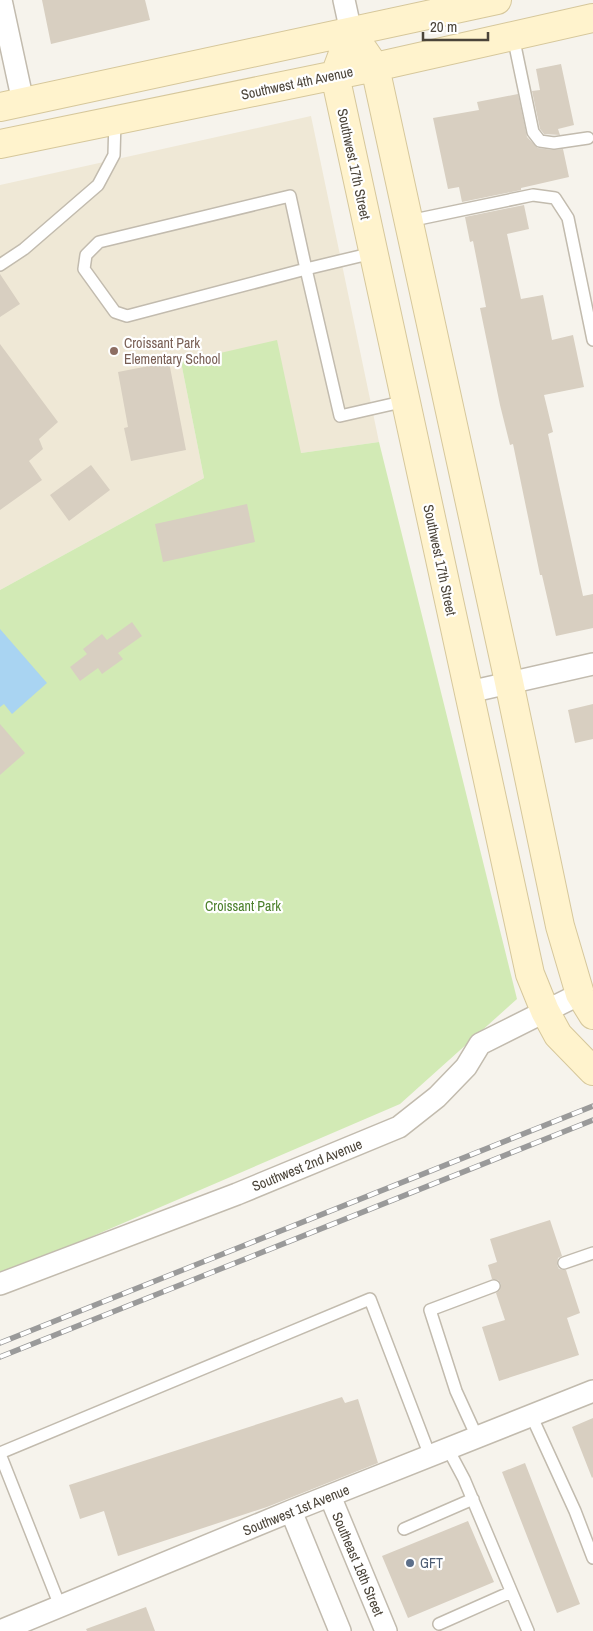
<svg xmlns="http://www.w3.org/2000/svg" width="593" height="1631" font-family="'Archivo Narrow',sans-serif">
  <style>
    .education { fill: #efe8d6 }
    .green { fill: #d2eab5 }
    .water { fill: #a9d4f2 }
    .building { fill: #d8cfc1 }
    .lines { fill: none; stroke-linecap: round; stroke-linejoin: round }
    .lane-casing { stroke: #c2bbae; stroke-width: 14 }
    .street-casing { stroke: #c2bbae; stroke-width: 24 }
    .secondary-casing { stroke: #d6c79b; stroke-width: 30 }
    .lane { stroke: #fff; stroke-width: 11 }
    .street { stroke: #fff; stroke-width: 21 }
    .secondary { stroke: #fff3cd; stroke-width: 28 }
    .rail-casing { stroke: #9a9a9a; stroke-width: 5.5 }
    .rail { stroke: #fff; stroke-width: 4; stroke-dasharray: 11; stroke-linecap: butt }
    .education-dot { fill: #8d6e63; stroke: #fff; stroke-width: 2 }
    .service-dot { fill: #5c6f8a; stroke: #fff; stroke-width: 2 }
    .labels { text-anchor: middle; dominant-baseline: central; stroke-width: 4.5; stroke-linejoin: round; paint-order: stroke }
    .street-label { font-size: 14px; fill: #4b4439; stroke: #fff }
    .education-label { font-size: 14px; fill: #785e54; stroke: #fff; text-anchor: start }
    .park-label { font-size: 14px; fill: #4a7f2a; stroke: #fff }
    .service-label { font-size: 14px; fill: #4e5e75; stroke: #fff; text-anchor: start }
  </style>
  <rect width="100%" height="100%" fill="#f6f3ec"/>
  <path class="education" d="M311 116 379 442 301 453 181 362 204 478 0 590V185Z"/>
  <path class="green" d="M277 340 301 453 379 442 517 999 400 1104 0 1276V590L204 478 181 362Z"/>
  <path class="water" d="M0 629 47 683 12 714 4 704 0 707Z"/>
  <path class="building" d="M42 0H145L150 20 51 44Z
    M561 64 574 125 558 129 560 135 544 134 540 129 532 91 540 90 536 69Z
    M518 94 527 137 538 148 553 150 563 149 569 177 521 188V190L462 202 459 187 448 189 433 118 479 110 477 102Z
    M524 205 529 229 507 234 521 299 543 295 552 340 573 335 584 387 544 395 553 432 548 434 583 596 593 594V628L556 636 542 575H540L513 444 510 445 500 405 480 308 486 307 473 241 470 242 465 217Z
    M0 274 20 304 0 317Z
    M0 344 58 422 39 439 43 449 29 461 42 480 0 510Z
    M169 362 186 450 131 461 124 428 128 427 118 372Z
    M91 465 110 490 69 521 50 495Z
    M247 504 255 542 163 562 155 524Z
    M132 622 142 636 118 653 123 659 102 674 98 668 80 681 70 667 87 654 83 649 102 634 107 640Z
    M593 704V739L575 743 568 710Z
    M0 724 25 753 0 775Z
    M550 1220 562 1256 558 1258 557 1265 559 1269 566 1270 580 1313 567 1318 579 1355 499 1381 482 1327 505 1320 496 1293 500 1290 501 1284 498 1280 492 1279 488 1265 497 1262 490 1239Z
    M342 1397 345 1403 358 1399 378 1463 267 1507 118 1556 104 1511 80 1519 69 1485Z
    M593 1418V1477L592 1478 572 1427Z
    M525 1463 580 1604 557 1613 502 1472Z
    M468 1521 494 1582 408 1618 382 1556Z
    M146 1607 155 1631H87L86 1629Z"/>
  <g class="lines">
    <defs>
      <path id="lane" d="M513 36 533 132 540 141 554 143 588 138
        M409 221 533 195 555 198 568 218 593 340
        M373 253 306 269 290 196 99 242 86 255 84 269 115 312 127 316 306 269 340 416 406 401
        M0 265 24 249 98 185 114 155 115 120
        M564 1263 593 1253
        M531 1415 575 1511 593 1558
        M477 1437 456 1391 430 1310 494 1286
        M448 1449 464 1479 528 1631
        M0 1453 370 1299 430 1456
        M0 1454 60 1606
        M404 1529 473 1499
        M439 1624 511 1592"/>
      <path id="street" d="M1 0 23 102
        M344 0 351 32
        M469 692 593 664
        M0 1284 237 1194 399 1127 437 1097 466 1067 480 1044 580 994
        M330 1496 386 1631
        M291 1511 340 1631
        M0 1631 291 1511 593 1391"/>
      <path id="secondary" d="M351 32 335 75 530 974 545 1011 558 1035 593 1071
        M351 32 375 67 509 682 560 926 580 994 593 1015
        M0 107 497 0
        M0 144 375 67 593 18"/>
    </defs>
    <use href="#lane" class="lane-casing"/>
    <use href="#street" class="street-casing"/>
    <use href="#secondary" class="secondary-casing"/>
    <use href="#lane" class="lane"/>
    <use href="#street" class="street"/>
    <use href="#secondary" class="secondary"/>
    <defs>
      <path id="rail" d="M0 1343 593 1106
        M0 1357 593 1120"/>
    </defs>
    <use href="#rail" class="rail-casing"/>
    <use href="#rail" class="rail"/>
  </g>
  <circle class="education-dot" cx="114" cy="351" r="5"/>
  <circle class="service-dot" cx="410" cy="1563" r="5"/>
  <g class="labels">
    <g class="street-label">
      <text transform="translate(297 83) rotate(-12)">Southwest 4th Avenue</text>
      <text transform="translate(354 164) rotate(78)">Southwest 17th Street</text>
      <text transform="translate(440 560) rotate(78)">Southwest 17th Street</text>
      <text transform="translate(307 1165) rotate(-22)">Southwest 2nd Avenue</text>
      <text transform="translate(296 1510) rotate(-22)">Southwest 1st Avenue</text>
      <text transform="translate(358 1564) rotate(67)">Southeast 18th Street</text>
    </g>
    <g class="education-label">
      <text x="124" y="343">Croissant Park<tspan x="124" dy="16">Elementary School</tspan></text>
    </g>
    <g class="park-label">
      <text x="243" y="906">Croissant Park</text>
    </g>
    <g class="service-label">
      <text x="420" y="1563">GFT</text>
    </g>
  </g>
  <path d="M423 32v8h65v-8" fill="none" stroke="#4b4439" stroke-width="2.5"/>
  <text x="430" y="32" font-size="15" fill="#4b4439" stroke="#ffffff" stroke-width="4" paint-order="stroke">20 m</text>
</svg>
